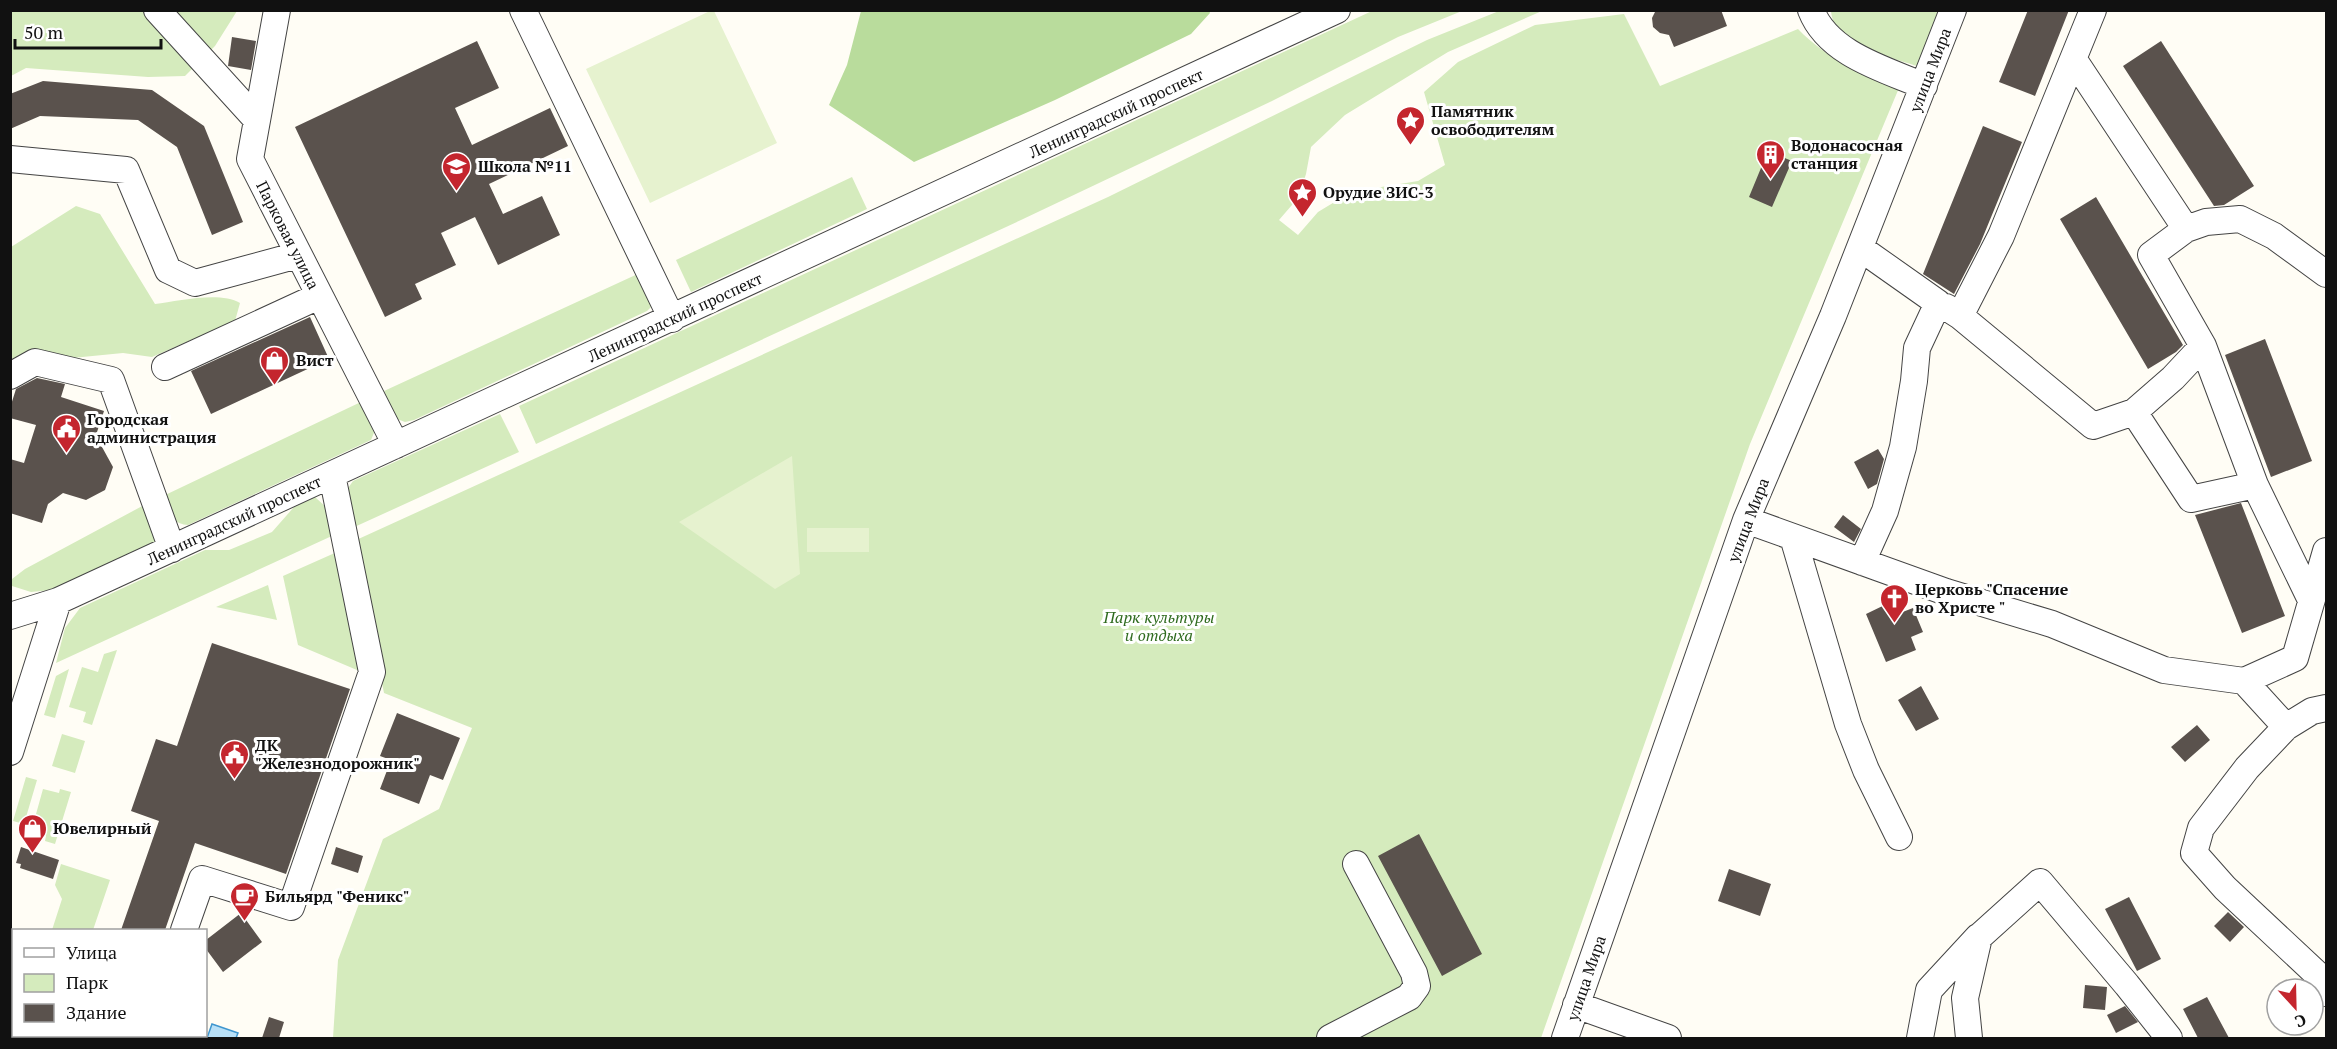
<svg xmlns="http://www.w3.org/2000/svg" width="2337" height="1049" font-family="'PT Serif',serif">
  <style>
    .green { fill: #d5ebbd }
    .forest { fill: #b9dc9c }
    .pitch { fill: #e6f2cf }
    .water { fill: #b9e0f7; stroke: #3f96cf; stroke-width: 1.5 }
    .building { fill: #5a524d }
    .lines { fill: none; stroke-linecap: round; stroke-linejoin: round }
    .minor-casing { stroke: #444; stroke-width: 28 }
    .minor { stroke: #fff; stroke-width: 26 }
    .labels { text-anchor: middle; dominant-baseline: central; stroke-width: 6; stroke-linejoin: round; paint-order: stroke }
    .street-label { font-size: 16px; fill: #111; stroke: #fff }
    .poi-label { font-size: 16px; font-weight: bold; fill: #111; stroke: #fff; text-anchor: start }
    .park-label { font-size: 16px; font-style: italic; fill: #2f6b1f; stroke: #fff }
  </style>
  <rect width="100%" height="100%" fill="#fffdf5"/>
  <path class="green" d="M11 11H237L215 46 185 76 148 77 26 68 11 76Z
    M1372 11H1462L1398 37 1272 101 1021 220 536 444 519 406Z
    M1499 11H1542L1448 52 1345 115 1311 147 1306 174 1298 198 1279 220 1298 235 1318 212 1351 192 1418 181 1445 165 1424 92 1458 62 1535 25 1624 14 1660 86 1798 29C1827 59 1861 73 1899 88L1750 444 1541 1038H333L338 960 383 839 439 809 472 728 384 693 354 541 1108 197 1427 40Z
    M1831 11H1938L1917 66C1890 57 1833 45 1831 11Z
    M852 177 867 209 691 292 676 260Z
    M76 206 100 214 155 304C178 301 220 291 240 303L235 321 152 357 123 353 11 364V247Z
    M642 272 653 305 647 311 414 420 405 422 397 419 384 391Z
    M363 401 376 428 371 440 188 525C171 524 167 511 161 497Z
    M500 414 519 452 350 529 346 491 353 481Z
    M315 497 328 509 334 535 56 663 65 628 80 608 205 550H229L272 532 294 507Z
    M146 504 157 541 51 590 31 592 12 586V579L25 569Z
    M337 552 364 673 298 645 283 576Z
    M268 585 277 620 216 607Z
    M117 650 92 725 83 722 86 712 69 707 82 667 98 672 104 654Z
    M69 669 55 718 44 715 56 676Z
    M62 734 85 741 75 773 52 766Z
    M26 777 37 780 24 824 13 821Z
    M43 789 59 793 60 789 71 792 55 844 45 841 46 836 31 832Z
    M61 864 110 880 93 930H52L62 899 55 885Z"/>
  <path class="forest" d="M1209 10 1210 13 1191 34 1055 100 914 162 829 105 847 65 861 11Z"/>
  <path class="pitch" d="M710 11H714L777 143 650 203 586 69Z
    M792 456 800 574 775 589 679 522Z
    M807 528H869V552H807Z"/>
  <path class="water" d="M212 1024 238 1033 236 1038H207Z"/>
  <path class="building" d="M1656 10H1721L1727 26 1674 47 1669 35 1660 33 1653 27 1652 18Z
    M2028 10H2069L2035 96 1999 82Z
    M232 37 256 41 251 70 228 66Z
    M477 41 499 88 455 108 472 145 550 108 568 146 489 184 503 214 542 196 560 235 498 265 475 217 441 233 456 265 415 284 422 299 385 317 295 127Z
    M2161 41 2254 186 2224 205 2214 206 2123 66Z
    M43 81 152 90 204 126 243 222 212 235 177 147 138 120 40 116 10 129V94Z
    M1983 126 2022 142 1980 244 1954 294 1923 274Z
    M1768 151 1792 161 1772 207 1749 197Z
    M2096 197 2183 345 2176 352 2148 369 2060 219Z
    M310 317 329 359 211 414 191 371Z
    M2265 339 2312 461 2271 477 2225 355Z
    M37 378 65 384 61 397 104 411 93 444 102 447 113 467 105 490 86 500 63 493 48 504 42 523 10 513V459L24 463 36 425 10 418V408L16 389Z
    M1878 449 1884 459 1877 484 1868 489 1854 462Z
    M2241 503 2285 616 2242 633 2195 515Z
    M1843 515 1861 529 1854 542 1834 527Z
    M1895 600 1900 613 1913 608 1923 632 1911 637 1916 650 1886 662 1866 614Z
    M212 643 350 689 286 874 195 843 165 930H121L159 821 131 811 156 739 177 746Z
    M1921 686 1939 719 1916 731 1898 700Z
    M397 713 460 738 443 780 430 775 419 804 380 789 391 760 380 756Z
    M2197 725 2210 740 2185 762 2171 747Z
    M1419 834 1482 954 1442 976 1378 856Z
    M21 847 59 860 53 879 20 868 21 864 16 863Z
    M336 847 363 856 358 873 331 864Z
    M1729 869 1771 884 1760 916 1718 901Z
    M2129 897 2161 959 2137 971 2105 909Z
    M2228 912 2244 927 2230 942 2214 926Z
    M241 913 262 942 223 972 206 949V940Z
    M2085 985 2107 987 2105 1010 2083 1008Z
    M2207 997 2229 1038H2198L2183 1009Z
    M2125 1006 2138 1022 2116 1033 2107 1015Z
    M269 1017 284 1022 279 1038H262Z"/>
  <g class="lines">
    <defs>
      <path id="minor" d="M157 10 257 120
        M277 10 250 159 396 445
        M523 10 672 319
        M1811 10C1828 54 1884 69 1924 86
        M2074 60 2186 229
        M10 159 126 170 168 270 195 283 298 255
        M1860 248 1938 303 1917 348 1914 381 1903 447 1885 511 1862 562
        M1946 307 1960 316 2001 236 2093 10
        M1960 316 2093 426 2134 412 2173 378 2203 346 2151 255 2186 229 2206 222 2240 219 2274 236 2326 274
        M2203 346 2255 485 2311 600
        M165 367 319 296
        M10 376 35 362 111 380 172 549
        M2134 412 2191 499 2255 485
        M1746 520 1946 592 2052 624 2164 670 2244 681 2295 658 2326 551
        M1793 537 1848 724 1866 770 1899 837
        M10 616 58 601 1337 10
        M2244 681 2286 727 2312 711 2326 708
        M2286 727 2247 768 2201 828 2194 853 2225 888 2318 975 2326 993
        M10 752 58 601
        M184 930 202 879 291 907 372 672 332 475
        M1576 1005 1668 1038
        M1330 1038 1409 997 1417 986 1414 973 1356 864
        M1565 1038 1746 520 1833 316 1953 10
        M1920 1038 1929 990 1978 937
        M1969 1038 1965 998 1979 937 2040 882 2127 985 2169 1038"/>
    </defs>
    <use href="#minor" class="minor-casing"/>
    <use href="#minor" class="minor"/>
  </g>
  <defs>
    <symbol id="sight-pin" viewBox="-11 -11 22 30"><path d="M0 17L-7.5 6A9.5 9.5 0 1 1 7.5 6Z" fill="#c4262e" stroke="#fff"/><path d="M0-6L1.8-2.2L6-1.7L2.9 1.2L3.7 5.4L0 3.3L-3.7 5.4L-2.9 1.2L-6-1.7L-1.8-2.2Z" fill="#fff"/></symbol>
    <symbol id="building-pin" viewBox="-11 -11 22 30"><path d="M0 17L-7.5 6A9.5 9.5 0 1 1 7.5 6Z" fill="#c4262e" stroke="#fff"/><path d="M-4-6H4V6H1V3H-1V6H-4ZM-2.5-4.3h1.7v1.8h-1.7ZM.8-4.3h1.7v1.8H.8ZM-2.5-1h1.7V.8h-1.7ZM.8-1h1.7V.8H.8Z" fill="#fff"/></symbol>
    <symbol id="school-pin" viewBox="-11 -11 22 30"><path d="M0 17L-7.5 6A9.5 9.5 0 1 1 7.5 6Z" fill="#c4262e" stroke="#fff"/><path d="M0-5L7-2L0 1L-7-2ZM-4 1L0 2.5L4 1V4Q0 6-4 4Z" fill="#fff"/></symbol>
    <symbol id="shop-pin" viewBox="-11 -11 22 30"><path d="M0 17L-7.5 6A9.5 9.5 0 1 1 7.5 6Z" fill="#c4262e" stroke="#fff"/><path d="M-5-2.5h2.3a2.7 3.5 0 0 1 5.4 0H5L5.5 6h-11ZM-1.5-2.5h3a1.5 2.3 0 0 0-3 0Z" fill="#fff"/></symbol>
    <symbol id="civic-pin" viewBox="-11 -11 22 30"><path d="M0 17L-7.5 6A9.5 9.5 0 1 1 7.5 6Z" fill="#c4262e" stroke="#fff"/><path d="M-.6-6.5H3V-4.5H.6V-3L4-1V1h2V6H-6V1h2V-1L-.6-3ZM-1.2 2.5V6h2.4V2.5Z" fill="#fff"/></symbol>
    <symbol id="church-pin" viewBox="-11 -11 22 30"><path d="M0 17L-7.5 6A9.5 9.5 0 1 1 7.5 6Z" fill="#c4262e" stroke="#fff"/><path d="M-1.2-6h2.4v3.5h3.3v2.4h-3.3V6h-2.4V-.1h-3.3v-2.4h3.3Z" fill="#fff"/></symbol>
    <symbol id="cafe-pin" viewBox="-11 -11 22 30"><path d="M0 17L-7.5 6A9.5 9.5 0 1 1 7.5 6Z" fill="#c4262e" stroke="#fff"/><path d="M-5.5-4.5H6V0H3Q3 3.5 0 3.5H-2.5Q-5.5 3.5-5.5 0ZM3-3.2v2h1.7v-2ZM-6 4.5H4V6H-6Z" fill="#fff"/></symbol>
  </defs>
  <g fill-rule="evenodd">
    <use href="#sight-pin" x="1394" y="104" width="33" height="45"/>
    <use href="#building-pin" x="1754" y="138" width="33" height="45"/>
    <use href="#school-pin" x="440" y="150" width="33" height="45"/>
    <use href="#sight-pin" x="1286" y="176" width="33" height="45"/>
    <use href="#shop-pin" x="258" y="344" width="33" height="45"/>
    <use href="#civic-pin" x="50" y="412" width="33" height="45"/>
    <use href="#church-pin" x="1878" y="582" width="33" height="45"/>
    <use href="#civic-pin" x="218" y="738" width="33" height="45"/>
    <use href="#shop-pin" x="16" y="812" width="33" height="45"/>
    <use href="#cafe-pin" x="228" y="880" width="33" height="45"/>
  </g>
  <g class="labels">
    <g class="street-label">
      <text transform="translate(1930 70) rotate(-69)">улица Мира</text>
      <text transform="translate(1116 113) rotate(-25)">Ленинградский проспект</text>
      <text transform="translate(288 235) rotate(63)">Парковая улица</text>
      <text transform="translate(675 317) rotate(-25)">Ленинградский проспект</text>
      <text transform="translate(234 520) rotate(-25)">Ленинградский проспект</text>
      <text transform="translate(1748 520) rotate(-69)">улица Мира</text>
      <text transform="translate(1586 978) rotate(-71)">улица Мира</text>
    </g>
    <g class="poi-label">
      <text x="1431" y="111">Памятник<tspan x="1431" dy="18">освободителям</tspan></text>
      <text x="1791" y="145">Водонасосная<tspan x="1791" dy="18">станция</tspan></text>
      <text x="478" y="166">Школа №11</text>
      <text x="1323" y="192">Орудие ЗИС-3</text>
      <text x="296" y="360">Вист</text>
      <text x="87" y="419">Городская<tspan x="87" dy="18">администрация</tspan></text>
      <text x="1915" y="589">Церковь "Спасение<tspan x="1915" dy="18">во Христе "</tspan></text>
      <text x="255" y="745">ДК<tspan x="255" dy="18">"Железнодорожник"</tspan></text>
      <text x="53" y="828">Ювелирный</text>
      <text x="265" y="896">Бильярд "Феникс"</text>
    </g>
    <g class="park-label">
      <text x="1159" y="617">Парк культуры<tspan x="1159" dy="18">и отдыха</tspan></text>
    </g>
  </g>
  <rect width="2337" height="1049" fill="none" stroke="#111111" stroke-width="24"/>
  <rect x="12" y="929" width="195" height="108" fill="#ffffff" stroke="#a0a0a0" stroke-width="1.5"/>
  <rect x="24" y="948" width="30" height="9" fill="#ffffff" stroke="#a0a0a0" stroke-width="1.5"/>
  <text x="66" y="959" font-size="18" fill="#111111">Улица</text>
  <rect x="24" y="974" width="30" height="18" fill="#d5ebbd" stroke="#a0a0a0" stroke-width="1.5"/>
  <text x="66" y="989" font-size="18" fill="#111111">Парк</text>
  <rect x="24" y="1004" width="30" height="18" fill="#5a524d" stroke="#a0a0a0" stroke-width="1.5"/>
  <text x="66" y="1019" font-size="18" fill="#111111">Здание</text>
  <g transform="translate(2295 1007) rotate(158)"><circle r="28" fill="#ffffff" stroke="#a0a0a0" stroke-width="1.5"/>
  <path d="M0-4.5L10 22L0 15L-10 22Z" fill="#c4262e"/>
  <text y="-9" font-size="16" font-weight="bold" text-anchor="middle" fill="#111111">С</text>
  </g>
  <path d="M15 39v9h146v-9" fill="none" stroke="#111111" stroke-width="3"/>
  <text x="24" y="39" font-size="18" fill="#111111" stroke="#ffffff" stroke-width="4.5" paint-order="stroke">50 m</text>
</svg>
